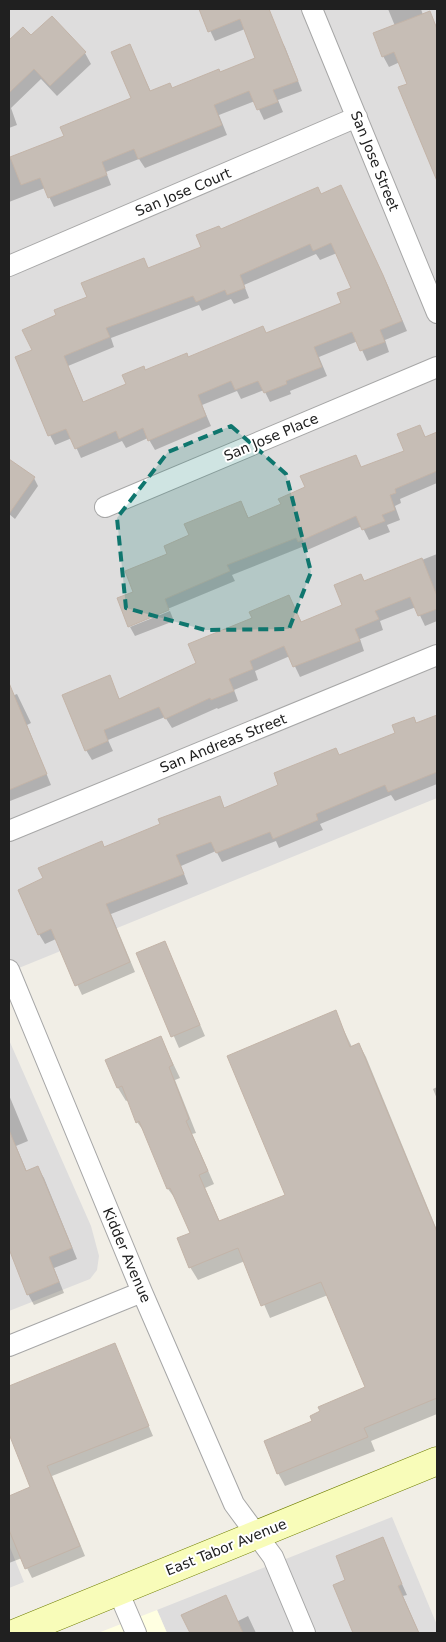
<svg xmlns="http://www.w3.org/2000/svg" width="446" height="1642" font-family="'DejaVu Sans',sans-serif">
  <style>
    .residential { fill: #dedddd }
    .education { fill: #ffffe1 }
    .shadow { fill: #0003; fill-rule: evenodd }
    .building { fill: #c6bdb5; stroke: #c3b4a8; fill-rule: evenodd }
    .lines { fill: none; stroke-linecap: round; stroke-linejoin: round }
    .street-casing { stroke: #a7a7a7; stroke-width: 22 }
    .secondary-casing { stroke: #6f7e01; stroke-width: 29 }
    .street { stroke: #fff; stroke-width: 20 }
    .secondary { stroke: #f8fcb9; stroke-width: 28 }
    .marked { fill: #0f766e; fill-opacity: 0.2; stroke: #0f766e; stroke-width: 4; stroke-dasharray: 10 6; stroke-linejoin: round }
    .labels { text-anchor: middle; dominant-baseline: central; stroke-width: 4; stroke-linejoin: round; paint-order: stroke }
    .street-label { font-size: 14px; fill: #202020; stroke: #fff }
  </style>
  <rect width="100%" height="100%" fill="#f1eee6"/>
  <path class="residential" d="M9 9H437V798L9 972Z
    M9 1040 91 1226 99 1256 97 1270 90 1279 9 1311Z
    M392 1517 437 1625V1633H167L157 1610Z
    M9 1545 24 1582 9 1588Z"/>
  <path class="education" d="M157 1610 167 1633H98Z"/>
  <path class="shadow" d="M200 9H265L277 38 279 37 285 47 302 91 278 100 283 112 264 120 255 101 219 115 227 135 145 168 139 159 106 172 111 185 54 207 45 188 9 202V159L65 136 133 99 129 45 151 92 172 90 257 58 245 29 215 41Z
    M388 9H421L423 15 429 13 437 27V181L400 88 408 85 400 62 389 67 383 56 395 26Z
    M23 28 31 37 85 53 91 64 57 96 41 79 11 108 17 125 9 128V42Z
    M321 195 346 196 388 286 407 331 385 340 389 352 367 361 358 341 319 357 327 376 290 391 291 394 270 402 264 390 241 399 237 391 202 405 211 426 155 450 148 438 126 448 122 441 81 458 72 438 55 445 50 435 33 351 58 315 89 297 149 269 203 247 221 230ZM337 253 353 288 342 303 266 334 145 371 127 384 84 403 68 366 114 347 111 338 199 305 202 311 231 299 234 304 249 298 244 285 316 254 320 260Z
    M419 426 426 438 437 433V483L400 499 401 503 395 506 400 520 387 525 390 532 369 540 362 526 305 551 302 547 232 575 235 581 129 625 135 592 169 555 190 536 241 502 249 519 406 451Z
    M12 462 34 478 38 486 15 519 9 514V467Z
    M437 554V621L425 626 416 607 380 621 383 630 360 639 364 651 300 677 290 656 255 671 258 680 234 690 238 701 218 709 217 708 172 728 165 717 108 740 113 751 92 760 86 750 109 677 120 700 198 664 253 619 289 597 302 623 344 606 364 583Z
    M170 611 174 621 135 636 130 627Z
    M17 694 31 723 27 725 51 785 10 801 9 697Z
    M437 716V784L395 801 391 795 320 824 323 830 279 848 276 841 222 862 216 851 181 866 188 884 111 914 135 972 82 995 56 939 45 944 39 934 104 848 161 825 219 797 225 809 280 785 339 756 396 734 414 718 417 724Z
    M165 943 205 1036 179 1048 138 954Z
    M335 1012 352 1047 359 1044 366 1057 437 1230V1414L371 1441 375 1451 285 1486 278 1473 314 1422 366 1388 328 1295 270 1318 245 1261 198 1280 190 1267 191 1234 177 1201 168 1189 146 1134 137 1122 128 1100 126 1101 118 1088 107 1061 161 1038 180 1078 175 1080 196 1133 192 1134 214 1184 205 1188 220 1222 286 1196Z
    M437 1087V1099L433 1089Z
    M9 1095 28 1141 16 1146 27 1172 38 1168 44 1178 77 1259 54 1268 64 1293 34 1305 28 1294 9 1232Z
    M114 1345 153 1436 52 1476 85 1556 32 1578 22 1558 9 1563V1497L32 1488 9 1431V1387Z
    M382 1539 407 1595 403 1596 419 1633H355L335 1585 347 1580Z
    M183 1616 238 1621 248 1616 256 1633H191Z"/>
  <path class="building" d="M199 9H269L298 81 273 90 278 102 257 110 249 91 214 105 222 125 138 159 134 149 102 162 107 175 48 198 40 178 21 185 10 157 64 136 60 127 131 98 111 52 130 44 150 91 170 83 172 88 219 69 220 72 255 58 240 19 208 32Z
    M430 11 437 29V181L398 87 407 84 394 52 382 57 373 33Z
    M52 16 86 52 50 86 34 69 9 93V40L23 27 31 35Z
    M341 185 383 275 402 321 380 330 385 342 360 351 352 332 314 347 322 367 286 381 287 384 264 393 258 381 235 390 231 381 198 395 206 416 148 441 143 428 119 439 116 431 75 449 66 429 48 436 15 357 32 350 22 330 56 315 54 310 87 297 81 283 144 258 148 268 201 247 196 235 219 226 221 229 318 187 321 194ZM331 243 351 288 337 293 341 303 266 333 263 326 188 357 187 353 145 370 144 366 122 375 126 384 83 402 64 356 110 337 106 328 193 296 196 302 225 290 227 295 245 288 240 275 310 244 313 251Z
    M420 425 425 437 437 432V471L395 489 396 493 390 495 395 510 382 515 385 521 362 530 356 516 298 542 296 538 227 565 230 571 165 599 169 610 128 627 117 598 133 592 125 571 167 554 164 546 189 535 184 524 241 501 248 518 281 504 278 499 305 487 300 476 356 455 361 467 404 451 397 434Z
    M9 459 35 477 9 514Z
    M422 558 437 596V609L418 616 410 597 375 611 379 619 355 629 360 641 293 667 284 646 250 661 253 669 229 679 234 691 211 700 210 698 165 719 159 707 104 730 108 741 85 751 62 695 110 675 119 699 196 663 188 644 252 618 249 612 289 595 301 622 342 605 334 585 361 574 364 581Z
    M9 683 47 774 9 790Z
    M437 715V772L388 792 385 785 316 814 318 820 273 839 270 832 216 853 211 842 176 855 184 874 106 904 130 962 75 986 51 929 38 935 18 890 43 878 38 868 102 841 104 847 160 824 158 819 220 796 224 808 278 785 274 773 336 748 339 755 395 733 392 725 414 717 416 723Z
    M165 941 200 1025 171 1037 136 953Z
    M336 1010 350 1047 359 1043 437 1232V1398L364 1428 368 1437 277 1474 264 1441 312 1421 310 1416 320 1411 318 1407 365 1387 321 1282 261 1306 238 1248 189 1268 177 1238 190 1233 170 1188 167 1189 139 1121 136 1123 122 1086 117 1088 105 1060 161 1036 173 1065 169 1067 189 1119 186 1121 208 1171 199 1175 219 1221 285 1195 227 1056Z
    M9 1130 26 1171 38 1166 72 1248 49 1257 59 1282 27 1295 9 1249Z
    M115 1343 149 1426 47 1466 80 1546 25 1569 9 1530V1496L30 1487 9 1434V1386Z
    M383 1537 402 1584 398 1586 419 1633H353L333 1585 345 1580 336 1556Z
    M226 1595 243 1633H190L181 1615Z"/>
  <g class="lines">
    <defs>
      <path id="street" d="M312 9 437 313
        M9 266 357 117
        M105 507 437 367
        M9 831 437 655
        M9 970 142 1292 234 1504 273 1557 305 1633
        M9 1346 142 1292
        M118 1591 136 1633"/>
      <path id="secondary" d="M16 1633 437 1461"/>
    </defs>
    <use href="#street" class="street-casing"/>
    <use href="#secondary" class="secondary-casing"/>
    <use href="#street" class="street"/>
    <use href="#secondary" class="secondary"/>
  </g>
  <path class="marked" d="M231 426 286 474 311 572 289 629 205 630 126 608 117 518 168 452Z"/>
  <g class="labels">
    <g class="street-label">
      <text transform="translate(375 161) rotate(68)">San Jose Street</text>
      <text transform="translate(183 192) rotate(-23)">San Jose Court</text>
      <text transform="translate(271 437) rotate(-23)">San Jose Place</text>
      <text transform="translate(223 743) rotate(-22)">San Andreas Street</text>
      <text transform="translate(127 1255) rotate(67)">Kidder Avenue</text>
      <text transform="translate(226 1547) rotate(-22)">East Tabor Avenue</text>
    </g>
  </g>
  <rect width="446" height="1642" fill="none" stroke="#202020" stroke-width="20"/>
</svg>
